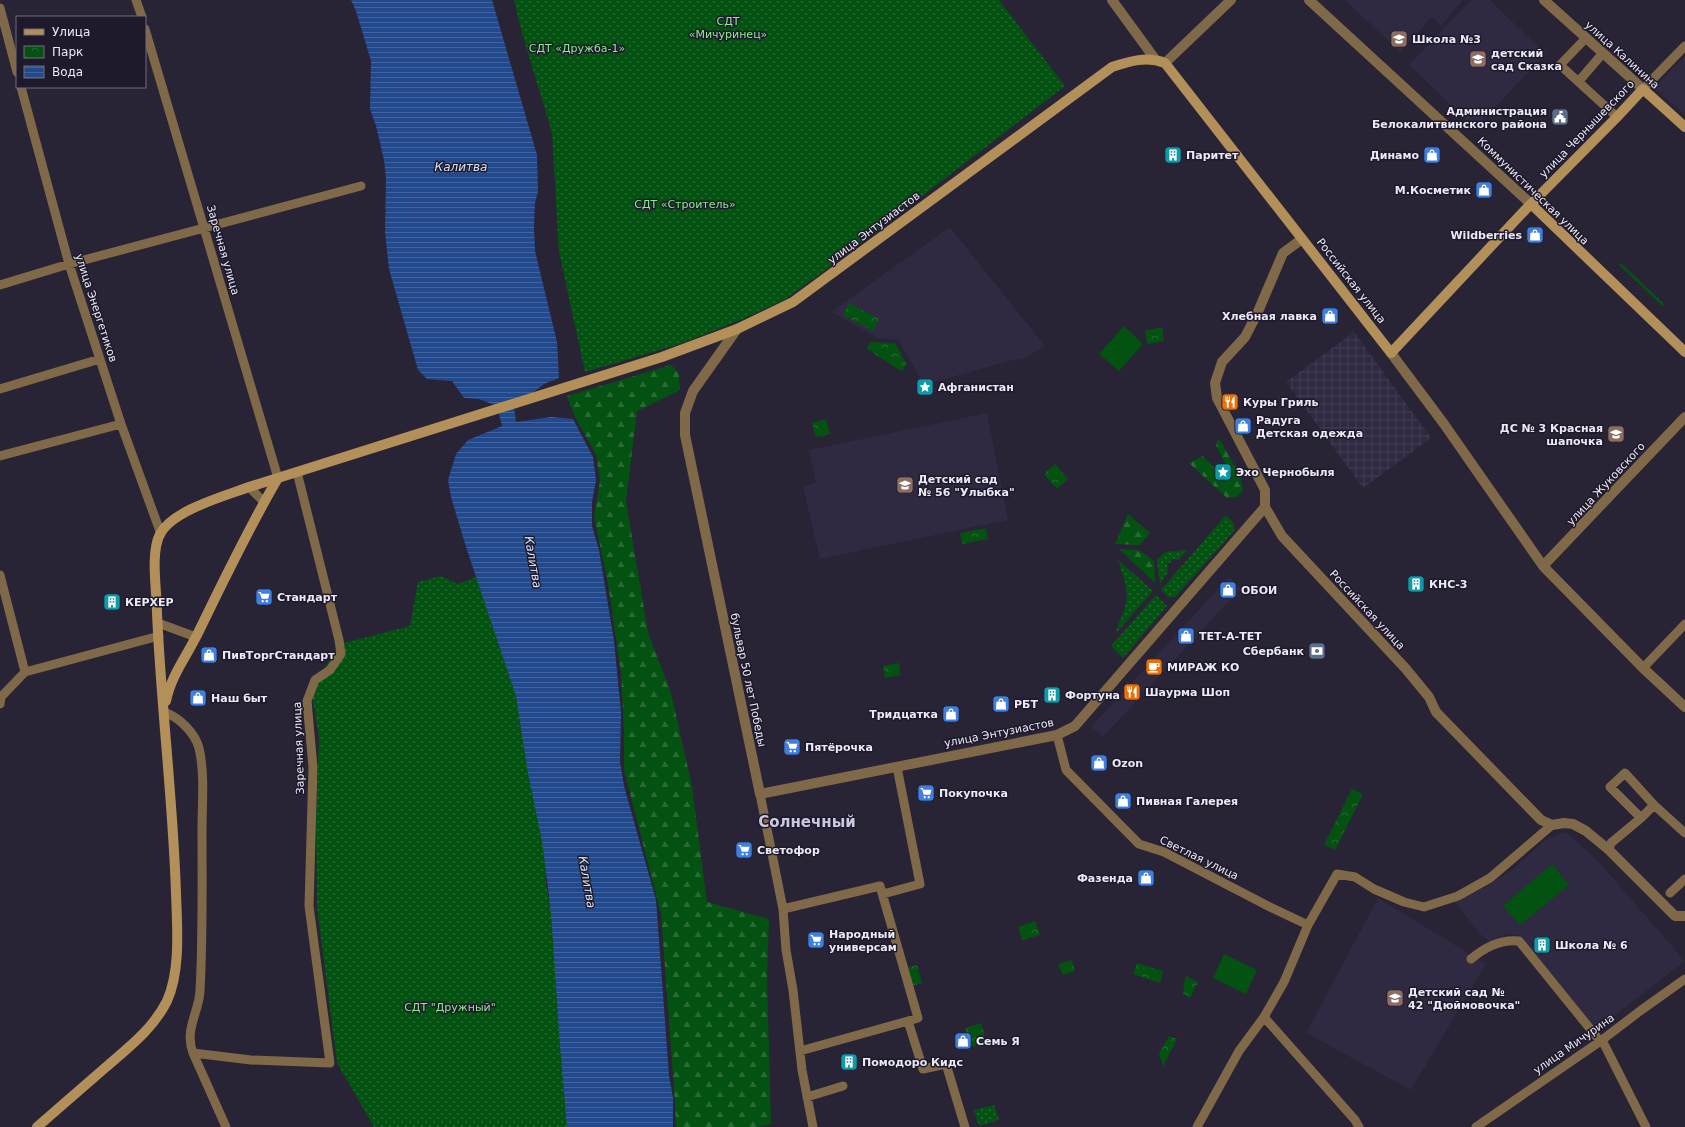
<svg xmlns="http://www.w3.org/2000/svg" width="1685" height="1127" font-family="'DejaVu Sans',sans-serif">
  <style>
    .built { fill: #2f2941 }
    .industrial { fill: url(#industrial-grid) }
    .grass { fill: url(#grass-dots) }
    .forest { fill: url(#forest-firs) }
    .park { fill: url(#park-crowns) }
    .pitch { fill: #035211 }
    .water { fill: url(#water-rules) }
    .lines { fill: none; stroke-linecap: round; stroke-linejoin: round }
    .minor { stroke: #806949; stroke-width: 9 }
    .tertiary { stroke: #806949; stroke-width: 10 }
    .secondary { stroke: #b38f59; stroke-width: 10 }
    .labels { text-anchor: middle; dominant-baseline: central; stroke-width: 3; stroke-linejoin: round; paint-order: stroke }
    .park-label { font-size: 11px; fill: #8dea90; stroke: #1e1a2b }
    .poi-label { font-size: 11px; font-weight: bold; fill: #ebe9f5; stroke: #1e1a2b; text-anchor: start }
    .street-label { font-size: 11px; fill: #ebe9f5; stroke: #1e1a2b }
    .water-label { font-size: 12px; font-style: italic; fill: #d6e2f6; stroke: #1e1a2b }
    .district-label { font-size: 15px; font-weight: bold; fill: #ccc8e0; stroke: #1e1a2b }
  </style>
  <defs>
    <pattern id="industrial-grid" width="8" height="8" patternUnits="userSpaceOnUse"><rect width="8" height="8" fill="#2f2941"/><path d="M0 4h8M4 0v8" fill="none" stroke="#433e54"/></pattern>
    <pattern id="grass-dots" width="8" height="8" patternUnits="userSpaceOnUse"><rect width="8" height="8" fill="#035211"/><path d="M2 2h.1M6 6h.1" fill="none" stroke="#286b34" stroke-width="1.8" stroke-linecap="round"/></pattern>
    <pattern id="forest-firs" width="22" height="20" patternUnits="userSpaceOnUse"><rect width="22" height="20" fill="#035211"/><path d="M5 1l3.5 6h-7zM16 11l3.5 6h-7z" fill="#286b34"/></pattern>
    <pattern id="park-crowns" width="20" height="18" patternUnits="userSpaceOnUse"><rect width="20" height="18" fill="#035211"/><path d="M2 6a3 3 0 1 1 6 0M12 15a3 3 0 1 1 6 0" fill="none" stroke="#286b34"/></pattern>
    <pattern id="water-rules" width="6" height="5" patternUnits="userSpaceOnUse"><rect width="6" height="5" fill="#23498d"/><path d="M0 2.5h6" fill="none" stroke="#43639e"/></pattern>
  </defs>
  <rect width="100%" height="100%" fill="#282335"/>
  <path class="built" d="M1345 0H1463L1441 26 1432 17 1400 52Z
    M1471 0H1490L1546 54 1475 128 1409 65Z
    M1685 56V115L1654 88Z
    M950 227 1045 346 1024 359 1013 360 924 385 898 340 878 338 831 312Z
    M987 413 1008 520 820 559 803 487 816 483 809 450Z
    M1229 577 1241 588 1103 737 1091 727Z
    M1566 832 1597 860 1685 961 1595 1031 1520 936 1506 934 1492 943 1481 935 1455 902 1487 886 1513 869 1548 838Z
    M1378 898 1486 964 1411 1090 1306 1033Z"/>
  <path class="industrial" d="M1354 332 1431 438 1363 488 1286 382Z"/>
  <path class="grass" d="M514 0H999L1065 86 839 260 784 300 738 321 680 344 585 372 559 252 552 133 522 33Z
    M1621 263 1664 304 1662 306 1619 265Z
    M1226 515 1234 524V531L1175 597H1168L1161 590Z
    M1187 550 1179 560 1173 559 1167 566 1168 572 1160 584 1157 560 1165 552Z
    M1118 560 1153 591 1116 633C1118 622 1124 614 1126 603 1129 589 1122 573 1118 560Z
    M487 573 506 632 544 812 546 884 568 991 573 1127H374L337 1063 317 907 316 824 319 737 311 689 340 644 410 626 418 582 441 576 458 584Z
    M1156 595 1167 606 1123 658 1111 646Z
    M994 1105 999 1120 979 1126 974 1110Z"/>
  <path class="forest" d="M671 365 679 373 680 390 637 411 626 501 648 632 671 693 692 786 707 902 769 919 767 977 771 1124 759 1127H676L675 1103 661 914 624 770V730L621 673 608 584 594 516 600 481 596 455 574 415 567 396Z
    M1218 439 1222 443 1240 476 1243 490 1237 497 1227 498 1189 463 1203 456 1223 477 1230 473 1216 445Z
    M1128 514 1150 533 1140 545 1115 544Z
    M1119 549 1139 550 1154 561 1155 583Z"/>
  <path class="park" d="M849 303 879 319 873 331 843 315Z
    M1162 327 1164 341 1147 344 1145 331Z
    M870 342 895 343 907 365 901 371 867 349Z
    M826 419 830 434 816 437 812 423Z
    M1055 464 1068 479 1057 489 1044 474Z
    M986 528 988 539 962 544 960 533Z
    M899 663 900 675 885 678 883 666Z
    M1352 789 1363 794 1335 850 1324 845Z
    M1035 921 1040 935 1022 940 1018 927Z
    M1072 960 1075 971 1063 975 1058 964Z
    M1137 963 1163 971 1160 983 1133 974Z
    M917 965 922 983 911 986 906 968Z
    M1185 976 1198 982 1190 998 1183 994Z
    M981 1023C986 1038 988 1042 971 1047L965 1028Z
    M1169 1036 1177 1039 1163 1066 1159 1054Z"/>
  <path class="pitch" d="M1124 326 1143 344 1119 371 1099 354Z
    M1552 864 1569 885 1520 925 1503 906Z
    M1224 954 1257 970 1246 994 1213 978Z"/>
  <path class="water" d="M351 0H492L537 155 538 191 535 203 534 227 535 251 557 342 559 378 544 384 514 407 516 422 551 417 573 419 593 457 596 480 592 502V526L599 550 614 641 621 712 620 762 624 786 656 900 669 1075 673 1098V1127H567L560 1046 551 912 542 841 528 773 516 696 466 547 451 497 448 480 456 454 468 440 502 426 497 406 479 399 464 398 452 381 427 379 418 370 389 269 385 232 386 178 384 160 376 126 370 109 371 61 356 11Z"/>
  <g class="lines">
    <path class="minor" d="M136 0 142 17
      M0 8 17 72
      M145 29 278 478
      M1586 38 1560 65 1617 117
      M1579 81 1603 53
      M21 87 69 264 121 424 161 534
      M1643 89 1685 46
      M0 285 69 264 361 186
      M0 389 100 359
      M0 456 121 424
      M249 487 264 502
      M0 575 25 672
      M158 623 196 637
      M1643 668 1685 624
      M0 704 1 697 25 672 159 636
      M164 712C179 717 195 733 199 748 205 774 202 803 202 830 202 883 203 937 200 991 199 1012 184 1030 193 1053L251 1060 330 1063 309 906 313 767 307 701 315 680 330 670 341 654 339 640 297 472
      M1057 735 1066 770 1139 844 1164 852 1270 907 1308 925
      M760 794 783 909 786 950 793 990 802 1070 813 1127
      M1654 805 1685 833
      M1609 850 1611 843 1641 818 1610 787 1625 773 1654 805 1641 818
      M1670 893 1685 879
      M883 894 920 884 897 767
      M783 909 880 886 918 1018 908 1021 923 1069 946 1064 965 1127
      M1471 959C1485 947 1500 939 1519 941L1600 1041
      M1264 1017 1355 1120 1359 1127
      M1602 1040 1646 1127
      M800 1051 908 1021
      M193 1053 226 1127
      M807 1097 843 1086
      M1197 1127 1239 1051 1264 1017 1284 982 1308 925 1337 874 1355 877 1374 889 1404 902 1424 907 1458 896 1490 878 1552 825
      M1476 1127 1602 1040 1640 1011 1685 979"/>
    <path class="tertiary" d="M1112 0 1155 59
      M1309 0 1531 204
      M1544 0 1643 89
      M1165 63 1231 0
      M1302 239 1283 253 1257 314 1245 337 1222 362 1215 383 1217 398 1265 490V507L1282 536 1406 669 1429 697 1436 712 1541 820 1552 825 1564 823 1573 824 1586 831 1609 850 1675 916H1685
      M737 329 693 391 685 413V435L760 794 1057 735 1075 726 1265 507
      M1391 353 1444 424 1543 566 1643 668 1685 707
      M1543 566 1685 417"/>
    <path class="secondary" d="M1531 204 1685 352
      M166 701C171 676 186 657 197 635 223 582 248 529 278 478
      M37 1127C60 1107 83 1087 106 1067 129 1047 153 1029 167 1001 181 970 177 926 176 893 173 799 161 706 157 613 157 590 150 554 160 534 173 510 225 496 249 487L662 357 737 329 793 302 1112 67C1130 61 1147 56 1165 63L1391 353 1526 209 1617 117 1643 89 1685 127"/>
  </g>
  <defs>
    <symbol id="school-square" viewBox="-11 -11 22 22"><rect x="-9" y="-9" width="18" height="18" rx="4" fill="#8d6e63" stroke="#1e1a2b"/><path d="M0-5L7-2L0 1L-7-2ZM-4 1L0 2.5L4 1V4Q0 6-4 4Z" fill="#fff"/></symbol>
    <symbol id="civic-square" viewBox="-11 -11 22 22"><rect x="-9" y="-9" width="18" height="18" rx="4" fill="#5c6f8a" stroke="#1e1a2b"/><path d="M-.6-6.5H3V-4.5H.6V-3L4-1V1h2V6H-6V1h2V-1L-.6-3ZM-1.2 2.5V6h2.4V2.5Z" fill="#fff"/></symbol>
    <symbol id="building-square" viewBox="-11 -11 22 22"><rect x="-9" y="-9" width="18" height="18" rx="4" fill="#0f9aa8" stroke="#1e1a2b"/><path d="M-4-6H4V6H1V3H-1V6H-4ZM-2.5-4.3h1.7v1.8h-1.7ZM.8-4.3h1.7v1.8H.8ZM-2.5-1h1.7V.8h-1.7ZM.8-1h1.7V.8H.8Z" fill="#fff"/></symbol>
    <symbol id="shop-square" viewBox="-11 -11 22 22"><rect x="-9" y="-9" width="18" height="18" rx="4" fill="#3f7fe0" stroke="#1e1a2b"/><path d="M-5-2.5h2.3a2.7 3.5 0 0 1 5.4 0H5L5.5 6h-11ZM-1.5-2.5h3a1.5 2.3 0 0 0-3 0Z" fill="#fff"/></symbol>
    <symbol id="sight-square" viewBox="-11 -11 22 22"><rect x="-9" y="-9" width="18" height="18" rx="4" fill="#0f9aa8" stroke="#1e1a2b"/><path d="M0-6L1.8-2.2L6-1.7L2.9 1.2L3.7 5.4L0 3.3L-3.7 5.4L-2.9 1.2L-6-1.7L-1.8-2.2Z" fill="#fff"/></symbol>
    <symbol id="restaurant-square" viewBox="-11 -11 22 22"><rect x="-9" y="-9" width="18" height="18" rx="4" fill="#e8710a" stroke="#1e1a2b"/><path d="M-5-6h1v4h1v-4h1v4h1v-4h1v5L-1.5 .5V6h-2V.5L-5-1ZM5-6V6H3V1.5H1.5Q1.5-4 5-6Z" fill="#fff"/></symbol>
    <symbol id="supermarket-square" viewBox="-11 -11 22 22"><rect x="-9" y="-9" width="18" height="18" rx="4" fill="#3f7fe0" stroke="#1e1a2b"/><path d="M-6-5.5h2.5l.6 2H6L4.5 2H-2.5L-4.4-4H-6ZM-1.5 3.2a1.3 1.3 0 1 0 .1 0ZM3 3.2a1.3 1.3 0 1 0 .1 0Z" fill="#fff"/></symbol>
    <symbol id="bank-square" viewBox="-11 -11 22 22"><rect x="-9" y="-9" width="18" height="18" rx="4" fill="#5c6f8a" stroke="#1e1a2b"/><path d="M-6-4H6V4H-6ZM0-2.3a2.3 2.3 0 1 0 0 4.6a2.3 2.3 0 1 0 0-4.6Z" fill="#fff"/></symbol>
    <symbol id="cafe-square" viewBox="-11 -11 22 22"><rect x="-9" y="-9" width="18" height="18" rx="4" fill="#e8710a" stroke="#1e1a2b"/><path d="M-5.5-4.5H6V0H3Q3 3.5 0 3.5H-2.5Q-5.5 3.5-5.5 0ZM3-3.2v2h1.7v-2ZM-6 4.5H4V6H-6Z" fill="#fff"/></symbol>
  </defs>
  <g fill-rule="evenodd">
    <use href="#school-square" x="1389" y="29" width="20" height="20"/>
    <use href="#school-square" x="1468" y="49" width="20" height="20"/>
    <use href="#civic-square" x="1550" y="107" width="20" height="20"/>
    <use href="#building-square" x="1163" y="145" width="20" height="20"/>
    <use href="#shop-square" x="1422" y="145" width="20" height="20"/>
    <use href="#shop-square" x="1474" y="180" width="20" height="20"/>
    <use href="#shop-square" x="1525" y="225" width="20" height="20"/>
    <use href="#shop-square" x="1320" y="306" width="20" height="20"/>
    <use href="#sight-square" x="915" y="377" width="20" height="20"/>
    <use href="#restaurant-square" x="1220" y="392" width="20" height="20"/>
    <use href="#shop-square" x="1233" y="416" width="20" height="20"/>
    <use href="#school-square" x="1606" y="424" width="20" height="20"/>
    <use href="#sight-square" x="1213" y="462" width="20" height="20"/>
    <use href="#school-square" x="895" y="475" width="20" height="20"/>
    <use href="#building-square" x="1406" y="574" width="20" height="20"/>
    <use href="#shop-square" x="1218" y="580" width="20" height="20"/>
    <use href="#supermarket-square" x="254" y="587" width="20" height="20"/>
    <use href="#building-square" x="102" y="592" width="20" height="20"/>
    <use href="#shop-square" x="1176" y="626" width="20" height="20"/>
    <use href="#bank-square" x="1307" y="641" width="20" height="20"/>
    <use href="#shop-square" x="199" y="645" width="20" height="20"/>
    <use href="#cafe-square" x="1144" y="657" width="20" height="20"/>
    <use href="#restaurant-square" x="1122" y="682" width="20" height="20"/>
    <use href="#building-square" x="1042" y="685" width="20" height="20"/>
    <use href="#shop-square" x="188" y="688" width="20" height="20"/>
    <use href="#shop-square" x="991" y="694" width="20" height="20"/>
    <use href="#shop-square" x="941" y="704" width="20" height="20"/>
    <use href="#supermarket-square" x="782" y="737" width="20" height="20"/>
    <use href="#shop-square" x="1089" y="753" width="20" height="20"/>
    <use href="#supermarket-square" x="916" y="783" width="20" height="20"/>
    <use href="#shop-square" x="1113" y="791" width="20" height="20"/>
    <use href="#supermarket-square" x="734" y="840" width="20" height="20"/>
    <use href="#shop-square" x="1136" y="868" width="20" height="20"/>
    <use href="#supermarket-square" x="806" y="930" width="20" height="20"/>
    <use href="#building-square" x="1532" y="935" width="20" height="20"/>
    <use href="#school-square" x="1385" y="988" width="20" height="20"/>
    <use href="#shop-square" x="953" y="1031" width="20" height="20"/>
    <use href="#building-square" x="839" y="1052" width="20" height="20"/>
  </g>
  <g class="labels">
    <g class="park-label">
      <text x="728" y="21">СДТ<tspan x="728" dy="13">«Мичуринец»</tspan></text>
      <text x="577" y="48">СДТ «Дружба-1»</text>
      <text x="685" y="204">СДТ «Строитель»</text>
      <text x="450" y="1007">СДТ "Дружный"</text>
    </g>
    <g class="poi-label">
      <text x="1412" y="39">Школа №3</text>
      <text x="1491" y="53">детский<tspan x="1491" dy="13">сад Сказка</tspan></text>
      <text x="1547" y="111" text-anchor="end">Администрация<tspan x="1547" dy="13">Белокалитвинского района</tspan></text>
      <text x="1186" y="155">Паритет</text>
      <text x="1419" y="155" text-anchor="end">Динамо</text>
      <text x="1471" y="190" text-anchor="end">М.Косметик</text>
      <text x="1522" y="235" text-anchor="end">Wildberries</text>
      <text x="1317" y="316" text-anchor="end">Хлебная лавка</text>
      <text x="938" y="387">Афганистан</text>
      <text x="1243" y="402">Куры Гриль</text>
      <text x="1256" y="420">Радуга<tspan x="1256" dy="13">Детская одежда</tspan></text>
      <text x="1603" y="428" text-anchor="end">ДС № 3 Красная<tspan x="1603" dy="13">шапочка</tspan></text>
      <text x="1236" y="472">Эхо Чернобыля</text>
      <text x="918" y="479">Детский сад<tspan x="918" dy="13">№ 56 "Улыбка"</tspan></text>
      <text x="1429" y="584">КНС-3</text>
      <text x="1241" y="590">ОБОИ</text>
      <text x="277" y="597">Стандарт</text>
      <text x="125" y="602">КЕРХЕР</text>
      <text x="1199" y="636">ТЕТ-А-ТЕТ</text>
      <text x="1304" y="651" text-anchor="end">Сбербанк</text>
      <text x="222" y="655">ПивТоргСтандарт</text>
      <text x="1167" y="667">МИРАЖ КО</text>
      <text x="1145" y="692">Шаурма Шоп</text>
      <text x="1065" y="695">Фортуна</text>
      <text x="211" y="698">Наш быт</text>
      <text x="1014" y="704">РБТ</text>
      <text x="938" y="714" text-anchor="end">Тридцатка</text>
      <text x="805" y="747">Пятёрочка</text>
      <text x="1112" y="763">Ozon</text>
      <text x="939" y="793">Покупочка</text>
      <text x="1136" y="801">Пивная Галерея</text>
      <text x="757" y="850">Светофор</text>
      <text x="1133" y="878" text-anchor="end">Фазенда</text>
      <text x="829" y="934">Народный<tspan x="829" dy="13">универсам</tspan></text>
      <text x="1555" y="945">Школа № 6</text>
      <text x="1408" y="992">Детский сад №<tspan x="1408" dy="13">42 "Дюймовочка"</tspan></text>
      <text x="976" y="1041">Семь Я</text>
      <text x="862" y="1062">Помодоро Кидс</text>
    </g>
    <g class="street-label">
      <text transform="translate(1622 55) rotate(42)">улица Калинина</text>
      <text transform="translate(1587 129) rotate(-46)">улица Чернышевского</text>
      <text transform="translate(1533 191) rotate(44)">Коммунистическая улица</text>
      <text transform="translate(874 228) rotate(-37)">улица Энтузиастов</text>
      <text transform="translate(223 250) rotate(74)">Заречная улица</text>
      <text transform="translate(1351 281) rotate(52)">Российская улица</text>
      <text transform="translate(96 308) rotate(72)">улица Энергетиков</text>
      <text transform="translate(1606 484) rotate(-47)">улица Жуковского</text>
      <text transform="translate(1367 610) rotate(47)">Российская улица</text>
      <text transform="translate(748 680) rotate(78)">бульвар 50 лет Победы</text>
      <text transform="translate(999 733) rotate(-11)">улица Энтузиастов</text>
      <text transform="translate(299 748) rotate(-92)">Заречная улица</text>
      <text transform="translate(1199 858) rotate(26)">Светлая улица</text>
      <text transform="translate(1574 1044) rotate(-35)">улица Мичурина</text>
    </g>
    <g class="water-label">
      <text x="461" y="167">Калитва</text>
      <text transform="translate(533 562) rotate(80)">Калитва</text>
      <text transform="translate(587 882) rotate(80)">Калитва</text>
    </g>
    <g class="district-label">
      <text x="807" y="822">Солнечный</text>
    </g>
  </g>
  <rect x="16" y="16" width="130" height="72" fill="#1e1a2b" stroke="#706d7c"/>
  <rect x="24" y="29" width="20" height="6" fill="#b38f59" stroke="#706d7c"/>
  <text x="52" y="36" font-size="12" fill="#ebe9f5">Улица</text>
  <rect x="24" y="46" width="20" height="12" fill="url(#park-crowns)" stroke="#706d7c"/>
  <text x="52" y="56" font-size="12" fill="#ebe9f5">Парк</text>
  <rect x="24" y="66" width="20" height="12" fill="url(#water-rules)" stroke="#706d7c"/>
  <text x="52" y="76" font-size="12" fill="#ebe9f5">Вода</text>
</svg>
